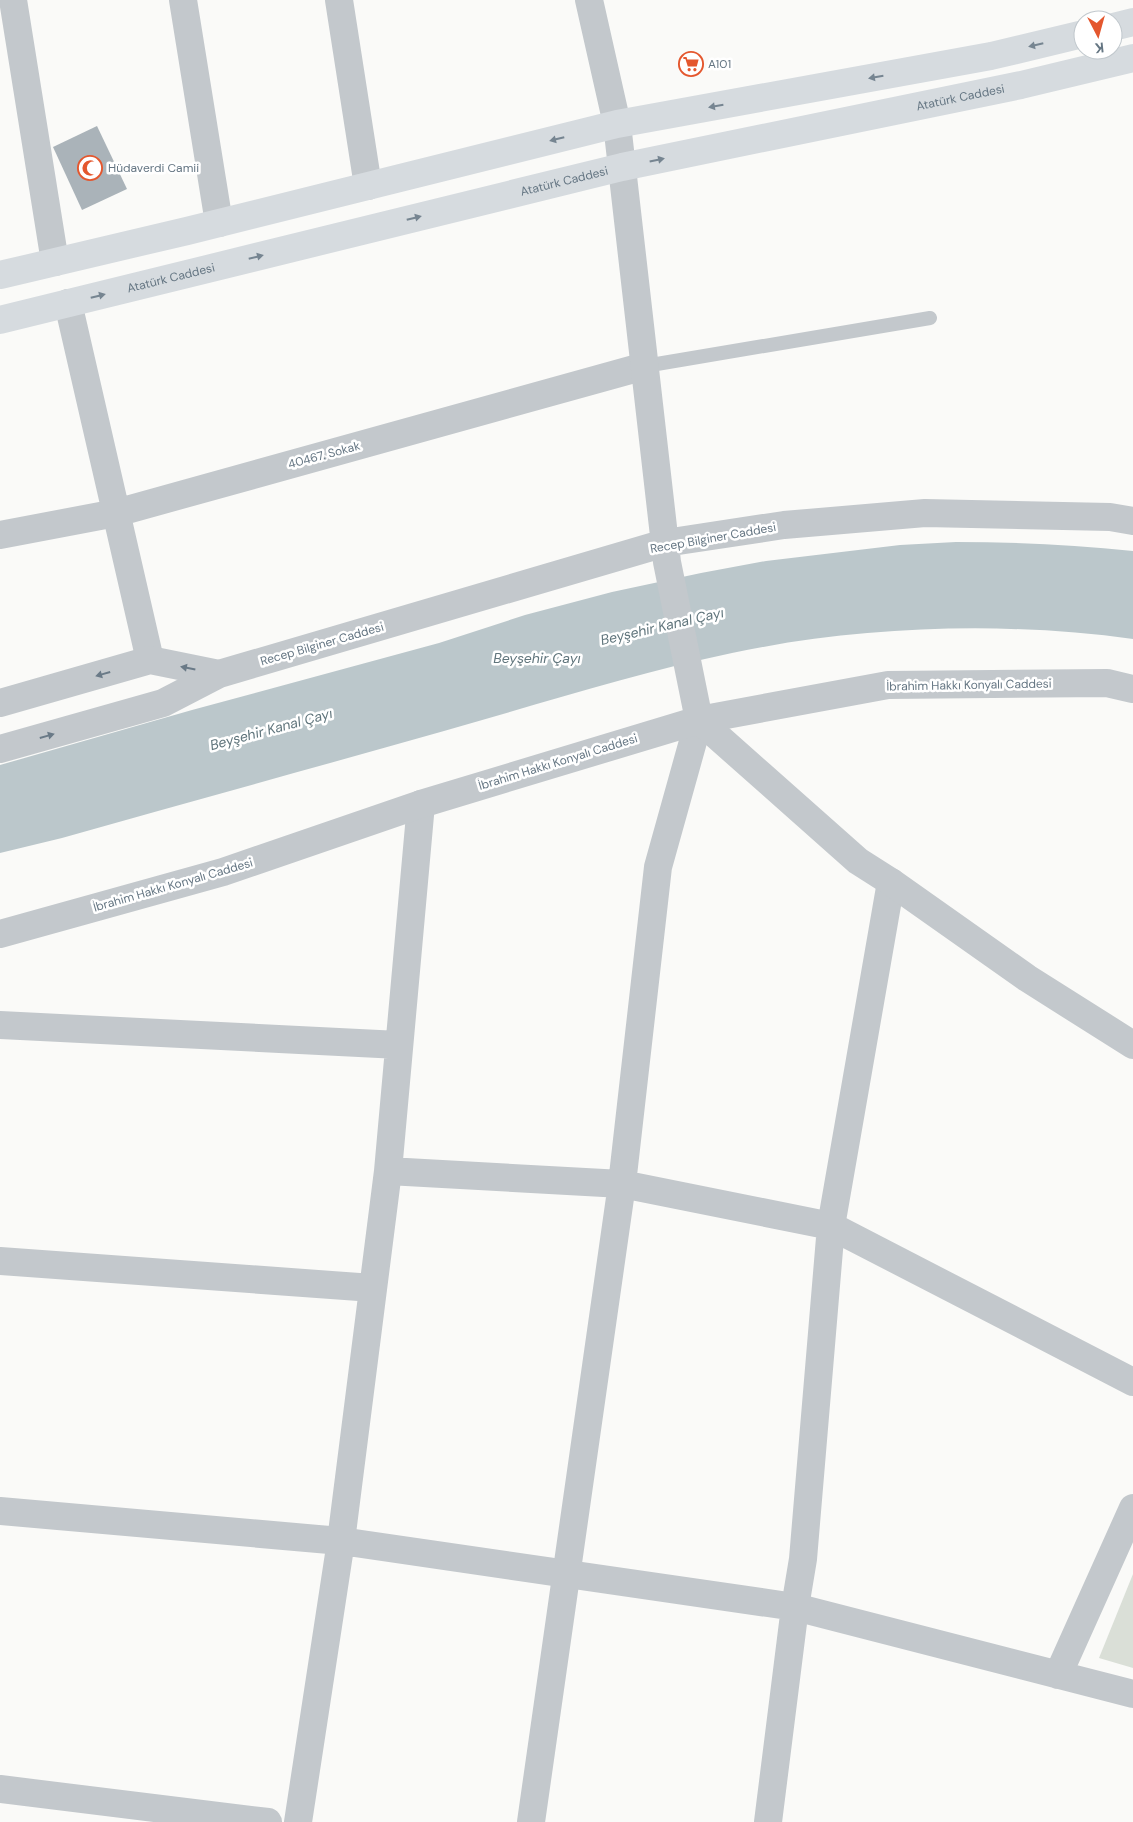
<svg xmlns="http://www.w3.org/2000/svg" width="1133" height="1822" font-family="'DM Sans',sans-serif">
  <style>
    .green { fill: #dadfd7 }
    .water { fill: #bbc7cb }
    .building { fill: #aab3b9 }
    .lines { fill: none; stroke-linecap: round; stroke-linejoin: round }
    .service { stroke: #c3c8cc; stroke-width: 14 }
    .minor { stroke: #c3c8cc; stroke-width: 28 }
    .tertiary { stroke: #c3c8cc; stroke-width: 28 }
    .secondary { stroke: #d6dbdf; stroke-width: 28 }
    .oneway { fill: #768591 }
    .oneway2 { fill: #6a7a87 }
    .labels { text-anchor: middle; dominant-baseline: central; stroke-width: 5; stroke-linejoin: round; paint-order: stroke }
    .poi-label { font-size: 12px; fill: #657683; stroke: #fff; text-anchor: start }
    .street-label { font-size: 12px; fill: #657683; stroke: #fff }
    .water-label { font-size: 14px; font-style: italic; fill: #60757c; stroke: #fff }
  </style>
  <rect width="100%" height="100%" fill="#fafaf8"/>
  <path class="green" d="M1133 1574V1668L1099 1658Z"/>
  <path class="water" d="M956 542C1015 542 1074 545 1133 551V639C1004 621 860 626 732 653 635 673 540 704 444 731 317 767 189 802 62 838L0 853V765L192 710 439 643 525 615 612 592 701 573 766 561 900 545Z"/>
  <path class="building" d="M97 126 127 189 82 210 53 147Z"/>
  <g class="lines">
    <path class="service" d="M645 366 930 318"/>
    <path class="minor" d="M13 0 55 262
      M183 0 219 223
      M339 0 368 186
      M68 303 150 660
      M0 535 116 513 645 366
      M0 1025 399 1045
      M388 1171 622 1184 831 1226 1133 1382
      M0 1261 373 1288
      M0 1511 341 1541 795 1607 1133 1694
      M1058 1675 1133 1508
      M0 1789 268 1822
      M298 1822 341 1541 388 1171 421 804
      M531 1822 622 1184 658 867 699 720
      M768 1822 795 1607 803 1559 831 1226 891 882"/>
    <path class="tertiary" d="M589 0 617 124 667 562 699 720 858 861 891 882 1027 978 1133 1045
      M219 674 665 543 784 525 925 513 1110 517 1133 521
      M0 703 150 660 219 674 163 703 0 749
      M0 934 223 872 421 804 699 720 888 685 1107 683 1133 689"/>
    <g class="secondary">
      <path d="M1113 27 1133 22"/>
      <path d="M0 275 187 231 617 124 991 56 1083 34"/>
      <path id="s1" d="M0 320 622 167 1021 85 1133 58"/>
    </g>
  </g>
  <defs><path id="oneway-solid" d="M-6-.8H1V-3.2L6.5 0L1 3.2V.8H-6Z" transform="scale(1.25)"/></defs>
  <g class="oneway">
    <use href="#oneway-solid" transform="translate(1036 45) rotate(167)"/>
    <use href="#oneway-solid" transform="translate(876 77) rotate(170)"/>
    <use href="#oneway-solid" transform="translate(716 106) rotate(170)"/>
    <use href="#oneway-solid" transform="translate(557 139) rotate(166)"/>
    <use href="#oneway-solid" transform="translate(657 160) rotate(-12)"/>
    <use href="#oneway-solid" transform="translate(414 218) rotate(-14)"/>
    <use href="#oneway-solid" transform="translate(256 257) rotate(-14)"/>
    <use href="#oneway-solid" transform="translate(98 296) rotate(-14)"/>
  </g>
  <g class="oneway2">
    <use href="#oneway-solid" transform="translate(188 668) rotate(-169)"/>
    <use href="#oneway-solid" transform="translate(103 674) rotate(164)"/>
    <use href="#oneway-solid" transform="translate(47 736) rotate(-16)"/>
  </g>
  <defs>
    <symbol id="supermarket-ring" viewBox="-11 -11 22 22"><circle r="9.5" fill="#fff" stroke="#e4572e" stroke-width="1.5"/><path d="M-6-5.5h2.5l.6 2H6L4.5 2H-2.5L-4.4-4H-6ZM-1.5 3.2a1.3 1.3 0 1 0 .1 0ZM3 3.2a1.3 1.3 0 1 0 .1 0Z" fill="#e4572e"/></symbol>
    <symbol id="mosque-ring" viewBox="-11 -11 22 22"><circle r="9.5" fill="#fff" stroke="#e4572e" stroke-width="1.5"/><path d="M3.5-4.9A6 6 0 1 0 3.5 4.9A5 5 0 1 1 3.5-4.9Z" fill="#e4572e"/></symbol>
  </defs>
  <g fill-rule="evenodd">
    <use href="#supermarket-ring" x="677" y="50" width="28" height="28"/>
    <use href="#mosque-ring" x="76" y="154" width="28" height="28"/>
  </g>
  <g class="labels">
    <g class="poi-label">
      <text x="708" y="64">A101</text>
      <text x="108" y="168">Hüdaverdi Camii</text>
    </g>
    <g class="street-label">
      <text stroke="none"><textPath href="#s1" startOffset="986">Atatürk Caddesi</textPath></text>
      <text stroke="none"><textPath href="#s1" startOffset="581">Atatürk Caddesi</textPath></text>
      <text stroke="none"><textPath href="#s1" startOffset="176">Atatürk Caddesi</textPath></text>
      <text transform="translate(324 455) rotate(-15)">40467. Sokak</text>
      <text transform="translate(713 538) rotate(-10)">Recep Bilginer Caddesi</text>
      <text transform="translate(322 644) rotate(-16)">Recep Bilginer Caddesi</text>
      <text transform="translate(969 685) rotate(-1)">İbrahim Hakkı Konyalı Caddesi</text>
      <text transform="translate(558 762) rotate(-17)">İbrahim Hakkı Konyalı Caddesi</text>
      <text transform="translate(173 885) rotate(-16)">İbrahim Hakkı Konyalı Caddesi</text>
    </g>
    <g class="water-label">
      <text transform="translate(662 626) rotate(-13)">Beyşehir Kanal Çayı</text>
      <text x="537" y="658">Beyşehir Çayı</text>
      <text transform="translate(271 729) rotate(-15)">Beyşehir Kanal Çayı</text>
    </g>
  </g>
  <g transform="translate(1098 35) rotate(174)"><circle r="24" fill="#ffffff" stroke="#c1c8cd"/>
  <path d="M0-4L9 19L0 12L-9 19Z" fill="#e4572e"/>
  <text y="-8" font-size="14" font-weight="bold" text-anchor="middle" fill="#657683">K</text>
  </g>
</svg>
